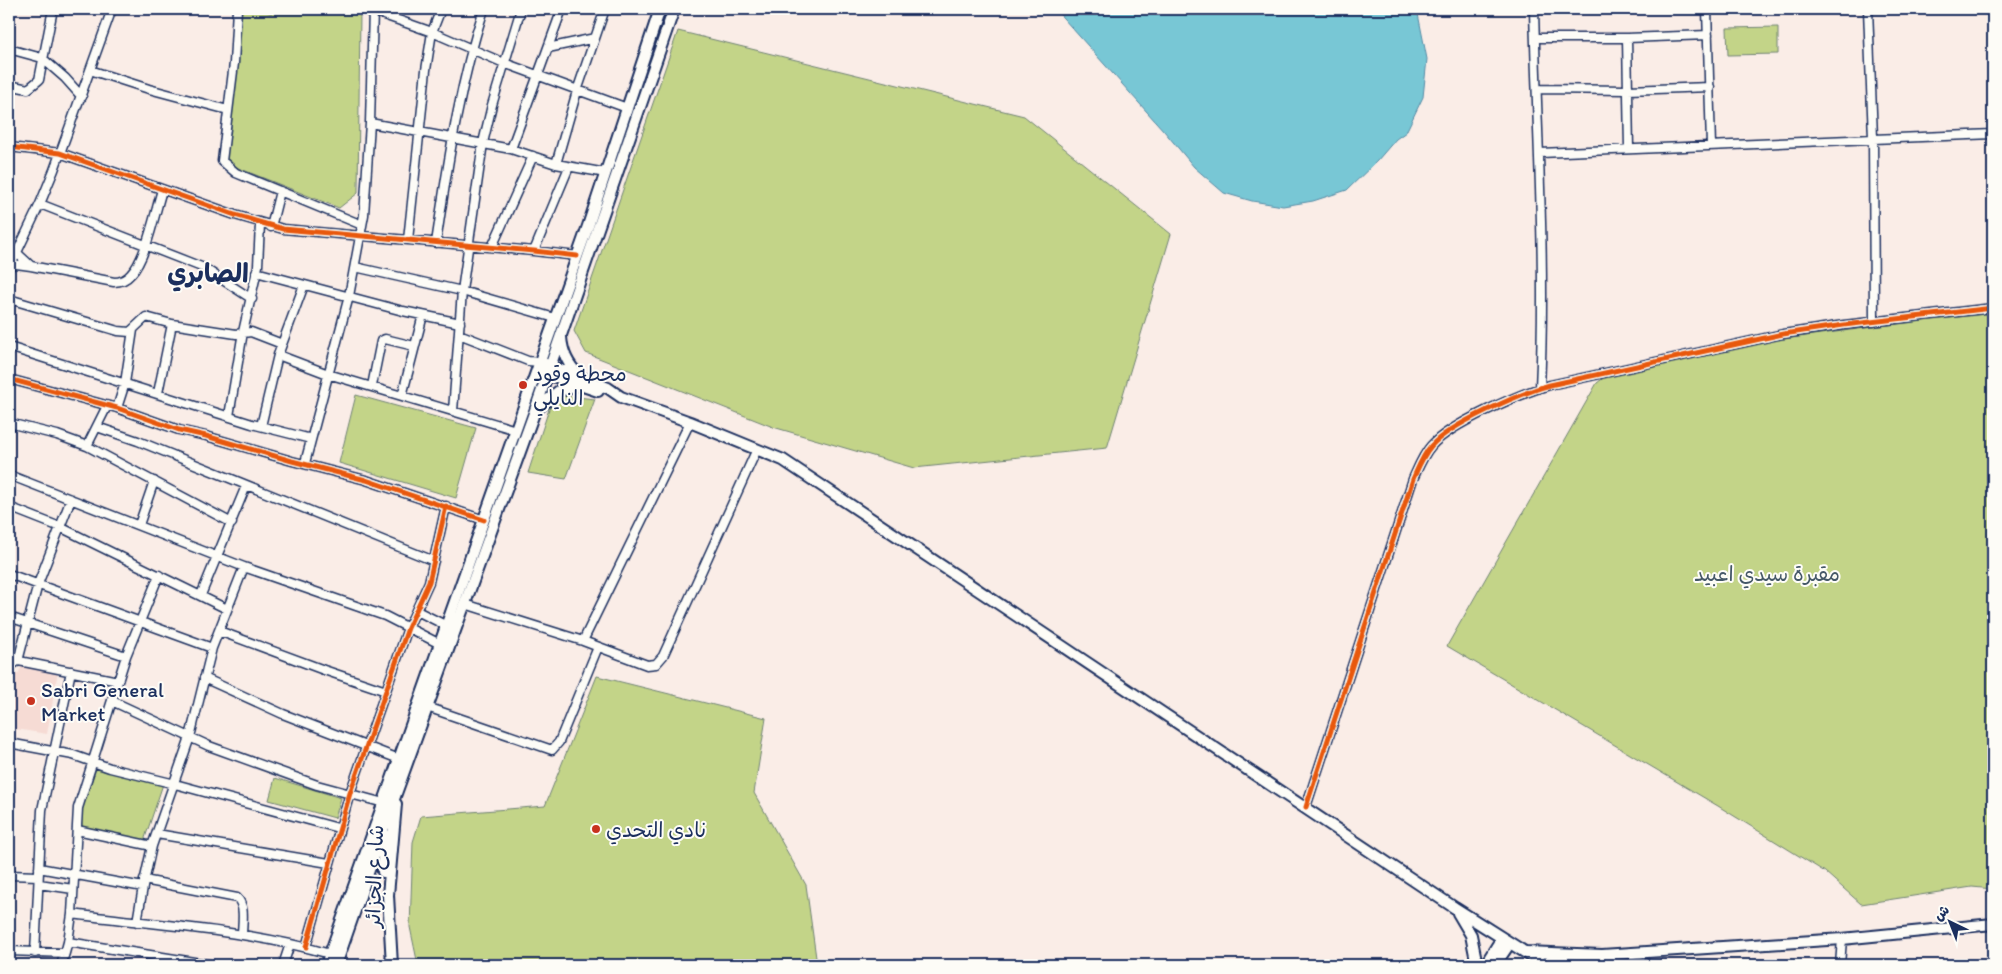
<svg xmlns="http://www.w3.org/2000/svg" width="2002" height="974" font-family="Itim,'Playpen Sans Arabic',sans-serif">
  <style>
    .built { fill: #f6dbd4 }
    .green { fill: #c3d488; stroke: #6f8273 }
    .water { fill: #78c7d5; stroke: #538aa5 }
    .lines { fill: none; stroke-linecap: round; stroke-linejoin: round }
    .minor-casing { stroke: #1b2f5e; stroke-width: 11 }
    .major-casing { stroke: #1b2f5e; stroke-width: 14 }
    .minor { stroke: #fdfcf7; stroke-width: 8 }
    .major { stroke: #fdfcf7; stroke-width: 10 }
    .cycleway-casing { stroke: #fdfcf7; stroke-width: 8 }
    .cycleway { stroke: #e8590c; stroke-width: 5 }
    .poi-dot { fill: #c8321e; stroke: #fdfcf7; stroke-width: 2 }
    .labels { text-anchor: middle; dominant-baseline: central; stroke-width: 4; stroke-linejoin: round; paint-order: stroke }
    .poi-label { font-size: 21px; fill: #1b2f5e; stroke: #fdfcf7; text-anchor: start }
    .park-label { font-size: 21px; fill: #455868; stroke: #fdfcf7 }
    .street-label { font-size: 21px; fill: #1b2f5e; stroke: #fdfcf7 }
    .district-label { font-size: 26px; font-weight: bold; fill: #1b2f5e; stroke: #fdfcf7 }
  </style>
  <rect width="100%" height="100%" fill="#faede7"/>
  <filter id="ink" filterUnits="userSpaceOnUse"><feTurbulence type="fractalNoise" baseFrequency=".02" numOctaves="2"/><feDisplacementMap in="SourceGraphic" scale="10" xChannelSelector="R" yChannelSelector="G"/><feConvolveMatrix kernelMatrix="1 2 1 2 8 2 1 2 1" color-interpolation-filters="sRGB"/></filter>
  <g filter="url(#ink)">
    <path class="built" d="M22 666 58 671 47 734 9 728V673L18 674Z"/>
    <path class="green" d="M241 9H261L271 14 272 9H347L360 12 358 193 339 208 223 162Z
      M1778 27V54L1728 55 1727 28Z
      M678 31 1024 116 1171 234 1107 448 914 468 773 427 586 353 574 331Z
      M1993 311V889L1972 887 1861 904 1825 872 1718 806 1447 646 1597 383 1606 376 1768 341Z
      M356 395 476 428 456 498 339 463Z
      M568 396 595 399 566 479 528 473 549 409 558 398Z
      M597 676 766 718 754 793 806 885 817 965H418L410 927 413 842 421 816 545 806Z
      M96 769 163 784 144 841 79 827 82 807Z
      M275 778 341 798 335 818 269 800Z"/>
    <path class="water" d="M1055 9H1417L1427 59 1423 97 1406 132 1396 139 1377 161 1347 190 1313 201 1283 206 1252 201 1224 193 1194 167 1164 131Z"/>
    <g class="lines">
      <defs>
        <path id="minor" d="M237 9 234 63 222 161 236 173 362 225
          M367 9 432 32 504 63 627 108
          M1534 9C1537 135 1546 261 1540 388
          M1707 9 1711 146
          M1868 9 1873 138 1874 322
          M1535 38H1627L1708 35
          M1627 38 1629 149
          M548 48 595 38
          M9 49 42 58 65 78 82 97
          M90 70 149 89 228 110
          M9 85 28 89 39 80 53 9
          M1538 89 1628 90 1710 87
          M370 123 511 149 556 164 606 173
          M9 147 60 153 235 215 283 229 534 251 577 256
          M511 149 562 9
          M1540 153 1993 134
          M556 164 577 91 605 9
          M40 204 204 268 252 299
          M271 227 280 191
          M408 240 426 70 432 32 441 9
          M436 243C448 164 459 85 484 9
          M492 247 533 156
          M9 250 17 253 31 266
          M534 251 569 167
          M9 263 31 266 114 282C121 282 126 280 131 274 146 259 155 212 162 190
          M355 267 462 291 555 318
          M9 269 40 204 54 170 112 9
          M256 272 403 311 460 323
          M9 299 118 331 130 332 146 317 172 324 236 334 251 332 282 344
          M459 334 528 361 540 362
          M9 347 252 424 311 439
          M278 355 328 374 516 430
          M9 379 117 408 179 430 206 436 292 461 366 480 484 520
          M372 386 381 341 385 339 414 346
          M158 393 172 324
          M402 396 423 315
          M117 408 125 383 133 330
          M453 411 462 291 483 143 492 105 521 9
          M229 416 243 332 258 266 260 224
          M9 423 57 435 87 446 232 523
          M261 426 278 355 304 285
          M97 427 138 441 434 561
          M87 446 107 406
          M305 463 349 296 364 215 370 123 373 9
          M9 475 244 567 385 616 440 644
          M9 507 60 527 227 609
          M139 525 154 481
          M9 574 212 648
          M201 595 246 486
          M465 604 583 641 647 665 656 664 663 656 757 449
          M417 611 447 626
          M9 617 126 656
          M219 631 324 670 386 691
          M583 641 690 422
          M18 661 38 584 71 499
          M9 667 18 661 24 662 118 681
          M204 678 283 714 399 759
          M112 701 209 746 317 785 384 803
          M427 707 552 750 559 742 598 647
          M9 743 73 755 110 768 175 784 338 828
          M1306 807 1413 479C1418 468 1423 455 1431 446 1450 424 1521 393 1550 385L1783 334 1844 325 1993 308
          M77 830 152 846
          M157 834 329 863
          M39 868 143 887
          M9 875 38 876
          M144 880 237 898C246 906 242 924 242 935
          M39 884 73 889
          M72 914C158 925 246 930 330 954
          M137 922 143 887 152 846 190 737 212 648 244 567
          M68 942 72 914 78 808 126 656 159 575
          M306 947 350 793 408 628 429 582 446 506
          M9 951 65 953 68 942 213 965
          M35 953 42 810 71 671
          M61 965 65 953
          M283 965 290 944
          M1840 965 1842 939"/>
        <path id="major" d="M561 337C562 352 568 365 579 375
          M540 362 608 388 621 397 690 422 783 460 1455 908 1545 965
          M541 372 598 391
          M538 408 559 391 580 385
          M383 872 385 834
          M1458 913 1471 935 1477 965
          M1526 952 1602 955 1842 939 1993 924
          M326 965 588 226 660 9
          M336 965 386 821 534 413 674 9
          M392 965 388 895 396 804
          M1485 965 1502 938
          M1495 965 1510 943
          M1594 965 1602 955"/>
      </defs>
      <use href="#minor" class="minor-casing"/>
      <use href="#major" class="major-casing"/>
      <use href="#minor" class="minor"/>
      <use href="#major" class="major"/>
      <defs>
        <path id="cycleway" d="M9 147 60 153 235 215 283 229 534 251 577 256
          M9 379 117 408 179 430 206 436 292 461 366 480 484 520
          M1306 807 1413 479C1418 468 1423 455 1431 446 1450 424 1521 393 1550 385L1783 334 1844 325 1993 308
          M306 947 350 793 408 628 429 582 446 506"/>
      </defs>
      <use href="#cycleway" class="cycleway-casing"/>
      <use href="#cycleway" class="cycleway"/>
    </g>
  </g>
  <g class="poi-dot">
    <circle cx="523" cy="385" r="5"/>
    <circle cx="31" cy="701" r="5"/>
    <circle cx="596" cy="829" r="5"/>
  </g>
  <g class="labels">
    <g class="poi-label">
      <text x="533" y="373">محطة وقود<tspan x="533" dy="24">النايلي</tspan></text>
      <text x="41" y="689">Sabri General<tspan x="41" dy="24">Market</tspan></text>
      <text x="606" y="829">نادي التحدي</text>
    </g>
    <g class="park-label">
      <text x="1767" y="573">مقبرة سيدي اعبيد</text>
    </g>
    <g class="street-label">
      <text transform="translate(374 876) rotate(-88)">شارع الجزائر</text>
    </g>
    <g class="district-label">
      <text x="208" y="273">الصابري</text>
    </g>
  </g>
  <rect width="2002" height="974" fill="none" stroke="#fdfcf7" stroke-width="30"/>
  <rect x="15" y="15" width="1972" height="944" fill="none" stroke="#1b2f5e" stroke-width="2" filter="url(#ink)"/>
  <g transform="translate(1950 922) rotate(317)" stroke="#fdfcf7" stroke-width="4" paint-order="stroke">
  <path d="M0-4L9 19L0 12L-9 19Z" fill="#1b2f5e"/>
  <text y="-8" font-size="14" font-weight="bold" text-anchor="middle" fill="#1b2f5e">ش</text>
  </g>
</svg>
